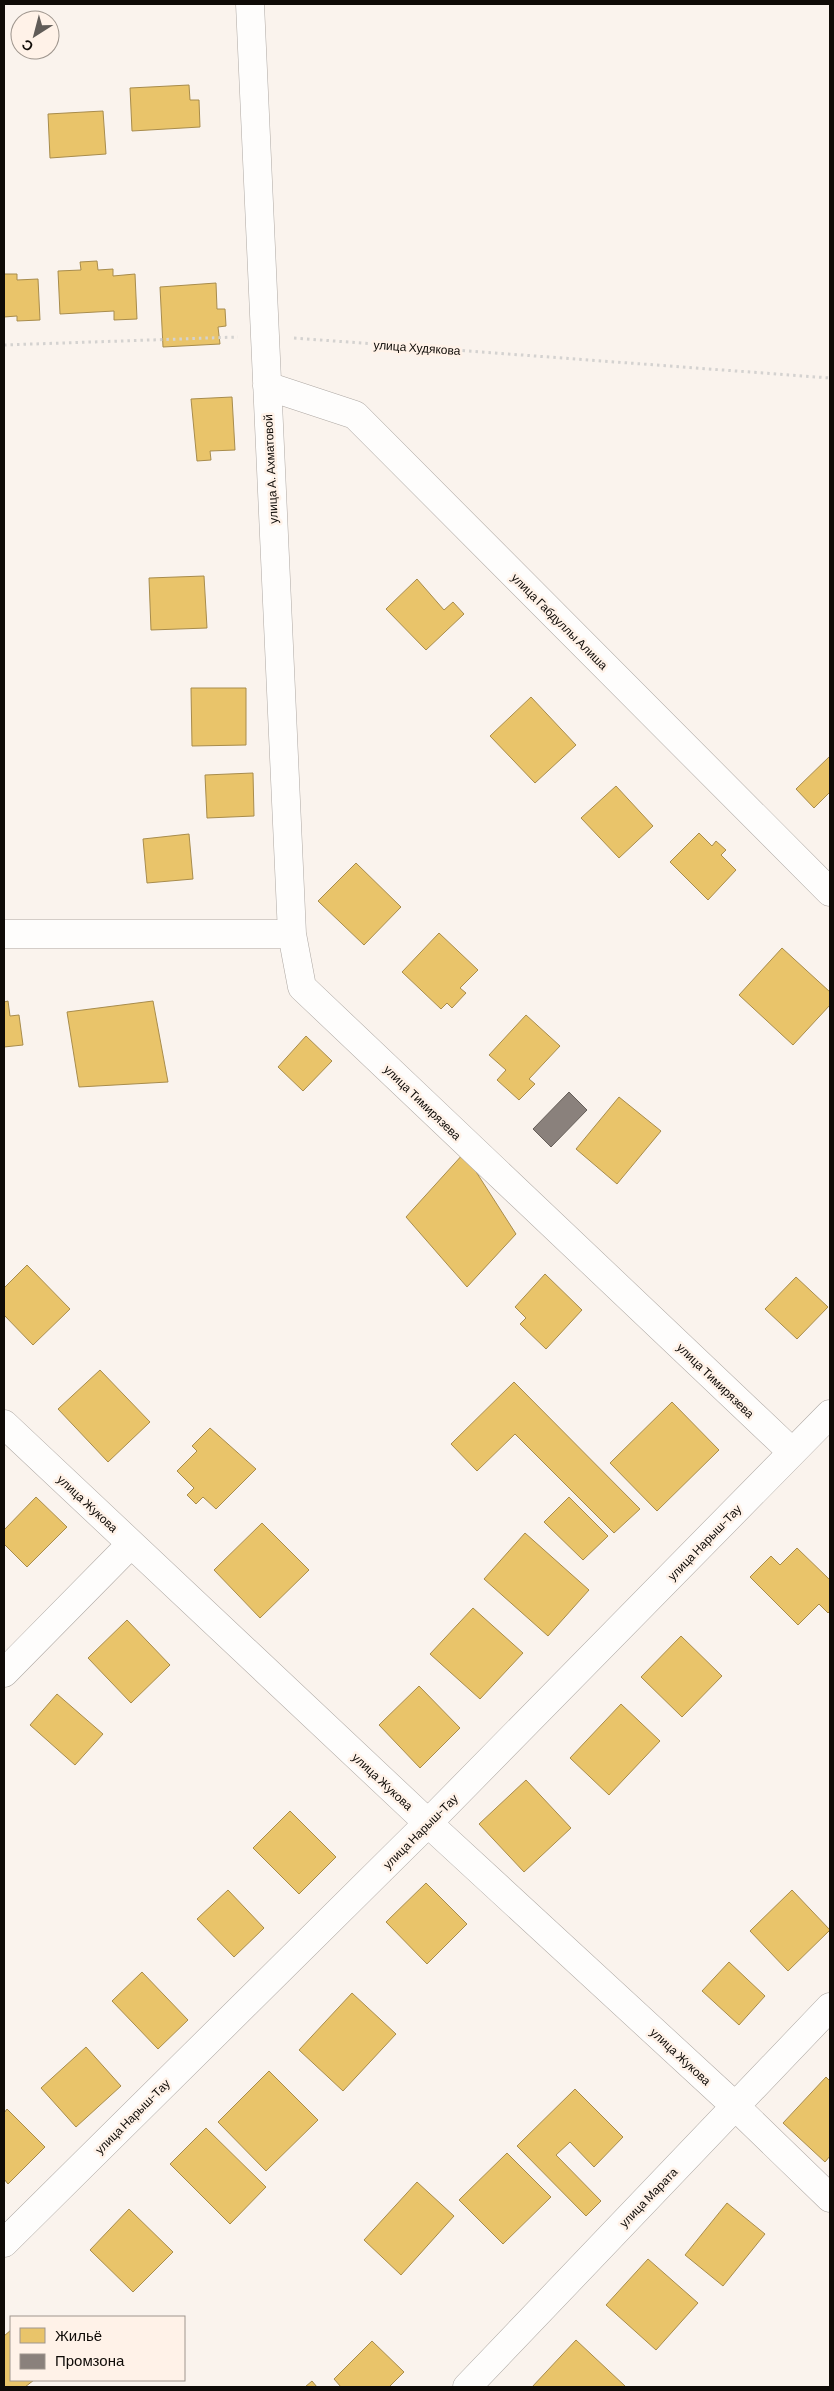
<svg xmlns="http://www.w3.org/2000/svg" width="834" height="2391" font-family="Barlow,sans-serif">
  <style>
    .homes { fill: #e9c46a; stroke: #a88c4c }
    .industry { fill: #8a817c; stroke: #655e59 }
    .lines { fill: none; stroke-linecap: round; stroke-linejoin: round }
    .minor-casing { stroke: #aea8a3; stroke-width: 29 }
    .path { stroke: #d4d2d0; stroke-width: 3; stroke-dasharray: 2.5 4; stroke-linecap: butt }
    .minor { stroke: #fefdfc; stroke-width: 28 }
    .labels { text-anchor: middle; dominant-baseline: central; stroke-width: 5; stroke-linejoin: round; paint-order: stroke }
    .street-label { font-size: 12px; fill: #0f0b07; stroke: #fff2e8 }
  </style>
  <rect width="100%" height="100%" fill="#faf3ed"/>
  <path class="homes" d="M189 85 190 100H199L200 127 132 131 130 88Z
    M103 111 106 154 50 158 48 114Z
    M97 261 98 270 113 269V276L135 274 137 319 114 320V311L60 314 58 271 81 270 80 262Z
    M4 274H17V280L38 279 40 320 17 321V316L4 317Z
    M216 283 217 309H225L226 326 218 327 220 344 163 347 160 287Z
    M232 397 235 450 210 451 211 460 197 461 191 399Z
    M204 576 207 628 151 630 149 578Z
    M417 579 444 610 453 602 464 614 426 650 386 609Z
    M191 688H246V745L192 746Z
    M531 697 576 745 535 783 490 736Z
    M830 756V792L814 808 796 789Z
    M253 773 254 816 207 818 205 775Z
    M616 786 653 826 619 858 581 818Z
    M699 833 712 846 716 841 726 850 721 855 736 870 708 900 670 862Z
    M189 834 193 879 147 883 143 839Z
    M356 863 401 907 364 945 318 901Z
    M439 933 478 970 460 988 466 993 452 1008 447 1003 441 1009 402 972Z
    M782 948 830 992V1005L793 1045 739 995Z
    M8 1001 10 1016 19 1015 23 1045 4 1047V1002Z
    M153 1001 168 1082 79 1087 67 1012Z
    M526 1015 560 1046 529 1079 535 1084 519 1100 497 1080 506 1070 489 1055Z
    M306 1036 332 1061 303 1091 278 1067Z
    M619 1097 661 1131 617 1184 576 1149Z
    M464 1153 516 1234 467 1287 406 1217Z
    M27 1265 70 1309 33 1345 4 1315V1288Z
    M545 1274 582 1310 546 1349 520 1324 526 1318 515 1307Z
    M796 1277 828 1307 797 1339 765 1309Z
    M100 1370 150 1422 108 1462 58 1409Z
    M514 1382 640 1509 614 1533 515 1434 477 1471 451 1444Z
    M672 1402 719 1450 657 1511 610 1463Z
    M210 1428 256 1469 216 1509 203 1497 196 1504 187 1495 194 1488 177 1471 197 1451 192 1446Z
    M36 1497 67 1527 27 1567 4 1544V1530Z
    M569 1497 608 1536 583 1560 544 1522Z
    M262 1523 309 1570 260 1618 214 1570Z
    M525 1533 589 1590 548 1636 484 1579Z
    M797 1548 830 1580V1611L828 1613 819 1604 798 1625 750 1577 771 1556 780 1565Z
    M473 1608 523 1653 480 1699 430 1654Z
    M127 1620 170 1665 131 1703 88 1658Z
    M681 1636 722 1676 682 1717 641 1677Z
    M419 1686 460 1728 420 1768 379 1725Z
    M57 1694 103 1734 75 1765 30 1725Z
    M621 1704 660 1741 609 1795 570 1758Z
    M526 1780 571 1828 524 1872 479 1824Z
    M290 1811 336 1857 299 1894 253 1848Z
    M426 1883 467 1924 427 1964 386 1922Z
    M228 1890 264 1928 234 1957 197 1919Z
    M792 1890 830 1930 788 1971 750 1931Z
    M729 1962 765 1996 739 2025 702 1991Z
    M142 1972 188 2020 158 2049 112 2001Z
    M352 1993 396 2034 343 2091 299 2050Z
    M86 2047 121 2086 76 2127 41 2088Z
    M269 2071 318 2120 266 2171 218 2122Z
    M826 2077 830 2081V2156L825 2162 783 2123Z
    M575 2089 623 2137 594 2167 570 2142 556 2155 601 2201 586 2216 517 2146Z
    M7 2109 45 2147 8 2184 4 2179V2113Z
    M206 2128 266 2187 230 2224 170 2164Z
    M507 2153 551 2197 503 2244 459 2200Z
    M417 2182 454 2216 401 2275 364 2240Z
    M727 2203 765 2234 723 2286 685 2255Z
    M129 2209 173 2252 133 2292 90 2250Z
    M648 2259 698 2303 656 2350 606 2305Z
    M11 2330V2380H34L25 2387H4V2336Z
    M576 2340 625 2386V2387H532Z
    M372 2341 404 2372 389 2387H341L334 2379Z
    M312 2381 317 2387H305Z"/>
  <path class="industry" d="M569 1092 587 1110 551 1147 533 1129Z"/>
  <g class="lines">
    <defs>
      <path id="minor" d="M250 4 292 934 302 987 792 1452
        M267 386 355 415 830 892
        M4 934H292
        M4 1424 428 1823 735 2106 830 2198
        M4 1673 131 1544
        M4 2243 428 1823 830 1414
        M467 2387 830 2007"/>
    </defs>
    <use href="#minor" class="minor-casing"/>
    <path class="path" d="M294 338 830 378
      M4 345 238 337"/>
    <use href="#minor" class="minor"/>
  </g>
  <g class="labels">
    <g class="street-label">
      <text transform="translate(417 347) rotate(4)">улица Худякова</text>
      <text transform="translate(270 469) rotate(-93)">улица А. Ахматовой</text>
      <text transform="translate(560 621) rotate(45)">улица Габдуллы Алиша</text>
      <text transform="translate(423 1102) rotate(44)">улица Тимирязева</text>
      <text transform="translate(716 1380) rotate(44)">улица Тимирязева</text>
      <text transform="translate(88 1503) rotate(43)">улица Жукова</text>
      <text transform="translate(704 1542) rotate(-46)">улица Нарыш-Тау</text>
      <text transform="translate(383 1781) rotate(43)">улица Жукова</text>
      <text transform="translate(420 1831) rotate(-45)">улица Нарыш-Тау</text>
      <text transform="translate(681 2056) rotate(43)">улица Жукова</text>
      <text transform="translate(132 2116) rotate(-45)">улица Нарыш-Тау</text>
      <text transform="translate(648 2197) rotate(-46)">улица Марата</text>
    </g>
  </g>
  <rect width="834" height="2391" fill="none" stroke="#0f0b07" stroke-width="10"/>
  <rect x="10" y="2316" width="175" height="65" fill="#fff2e8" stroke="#9f968e"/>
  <rect x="20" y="2328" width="25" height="15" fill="#e9c46a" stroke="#9f968e"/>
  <text x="55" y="2341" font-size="15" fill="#0f0b07">Жильё</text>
  <rect x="20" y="2354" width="25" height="15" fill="#8a817c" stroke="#9f968e"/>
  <text x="55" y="2366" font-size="15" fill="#0f0b07">Промзона</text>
  <g transform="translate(35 35) rotate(216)"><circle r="24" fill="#fff2e8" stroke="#9f968e"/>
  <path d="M0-4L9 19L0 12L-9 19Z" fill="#615c58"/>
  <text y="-8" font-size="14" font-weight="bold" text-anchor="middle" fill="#0f0b07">С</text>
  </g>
</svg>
